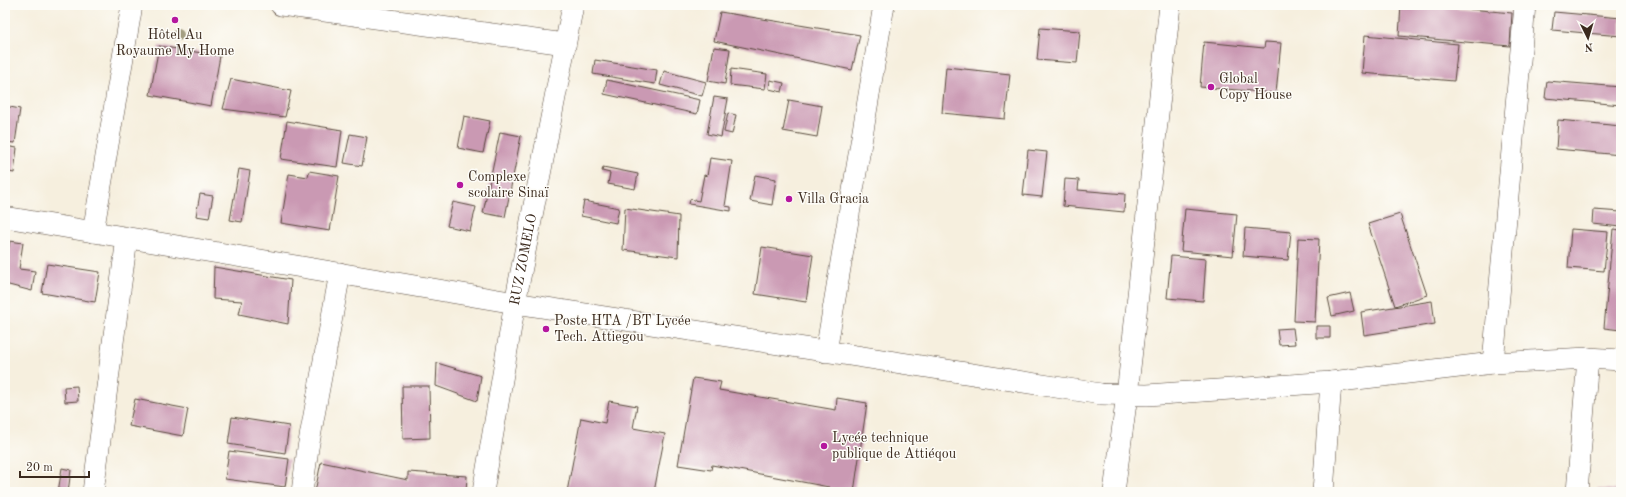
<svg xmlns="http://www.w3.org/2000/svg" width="1626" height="497" font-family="'Old Standard TT',serif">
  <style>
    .building { fill: #ca99b3 }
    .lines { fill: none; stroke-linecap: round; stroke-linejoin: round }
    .minor-casing { stroke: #57483b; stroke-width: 22 }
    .minor { stroke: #fff; stroke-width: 21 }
    .tree { fill: #a49f83 }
    .poi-dot { fill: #b5179e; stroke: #fdfcf7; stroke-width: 1.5 }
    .labels { text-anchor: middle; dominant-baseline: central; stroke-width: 3; stroke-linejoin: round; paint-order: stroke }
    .poi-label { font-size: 14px; fill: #3b2a1e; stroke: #fdfcf7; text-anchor: start }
    .street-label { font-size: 14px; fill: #3b2a1e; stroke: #fdfcf7 }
  </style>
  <rect width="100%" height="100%" fill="#fdfcf7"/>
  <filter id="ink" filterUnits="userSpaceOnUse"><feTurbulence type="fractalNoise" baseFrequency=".025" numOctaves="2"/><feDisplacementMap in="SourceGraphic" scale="8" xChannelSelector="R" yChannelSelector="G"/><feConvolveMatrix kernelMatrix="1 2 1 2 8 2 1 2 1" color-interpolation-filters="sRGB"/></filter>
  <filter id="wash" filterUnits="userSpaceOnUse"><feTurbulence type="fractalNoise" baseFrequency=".012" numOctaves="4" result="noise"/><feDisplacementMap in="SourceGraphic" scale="16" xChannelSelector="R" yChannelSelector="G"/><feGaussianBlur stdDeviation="0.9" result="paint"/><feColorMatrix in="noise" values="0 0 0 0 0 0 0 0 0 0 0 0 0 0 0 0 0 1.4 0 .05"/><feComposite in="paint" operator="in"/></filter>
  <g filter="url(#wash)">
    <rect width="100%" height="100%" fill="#f6efde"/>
    <g id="blocks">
      <path class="building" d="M1401 5H1427L1512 13 1510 46 1399 36Z
        M720 12 860 35 852 70 714 41Z
        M1554 12 1621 18V36L1552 30Z
        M1040 28 1080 31 1077 63 1037 60Z
        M1365 35 1458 44 1454 81 1362 73Z
        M1204 42 1264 48 1265 42 1281 43 1276 93 1200 87Z
        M159 46 220 56 211 106 150 95Z
        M714 47 730 49 725 84 708 81Z
        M595 60 657 70 655 84 593 74Z
        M946 67 1010 74 1005 119 942 113Z
        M731 69 767 74 765 89 730 85Z
        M664 71 706 82 702 96 660 85Z
        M231 79 291 91 285 117 223 109Z
        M607 80 700 100 697 114 604 94Z
        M770 80 784 83 782 92 769 89Z
        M1547 81 1621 87V105L1545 98Z
        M714 97 728 99 721 137 707 134Z
        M789 100 822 106 817 137 783 131Z
        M5 106 20 109 15 143 5 142Z
        M728 113 736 115 732 134 724 132Z
        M464 116 490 121 483 153 458 148Z
        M1558 120 1621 126V155L1556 149Z
        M287 121 342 130 337 167 281 159Z
        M500 132 521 136 505 217 483 213Z
        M350 134 367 137 362 166 344 163Z
        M5 146 17 148 14 173 5 171Z
        M1028 150 1047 152 1042 197 1023 195Z
        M710 158 732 161 725 206 731 207V211L689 204 690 199 699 201 704 175 707 176Z
        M603 167 638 174 635 189 608 184 610 173 602 171Z
        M239 169 250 171 242 222 230 220Z
        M309 171 339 176 330 231 281 223 289 174 308 177Z
        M755 175 776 179 772 205 750 201Z
        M1065 179 1079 180 1078 190 1125 194 1124 212 1063 206Z
        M200 194 213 196 209 218 196 216Z
        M584 201 619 208 616 223 581 216Z
        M453 202 476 207 470 231 447 226Z
        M625 208 679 216 678 257 623 250Z
        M1185 209 1237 214 1233 256 1181 251Z
        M1594 210 1621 212V227L1593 224Z
        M1400 214 1427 295 1395 306 1368 224Z
        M1245 228 1291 232 1288 260 1243 256Z
        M1571 229 1608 232 1604 271 1568 268Z
        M1613 229 1621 230V330L1604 328Z
        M1298 238 1319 239 1315 322 1294 321Z
        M10 241 23 243 19 269 35 271 32 291 5 284V265Z
        M762 247 813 255 806 302 755 294Z
        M1171 256 1206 259 1203 301 1167 298Z
        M47 264 100 272 95 302 42 293Z
        M214 267 291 280 288 324 239 314 242 301 213 299Z
        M1350 293 1354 311 1332 316 1328 298Z
        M1432 301 1435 324 1364 335 1361 312Z
        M1316 326H1330V338H1316Z
        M1293 328 1295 344 1279 345 1277 329Z
        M437 363 481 376 477 401 436 386Z
        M693 378 721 382 719 390 836 410 837 398 867 403 854 492H829V487L712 465 711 470 678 465Z
        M77 386 78 401 65 402 64 387Z
        M402 386H429L430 438 403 439Z
        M135 399 188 409 183 436 129 426Z
        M609 401 637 406 633 428 665 434 654 492H567L581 418 605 423Z
        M232 417 289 426 285 453 228 444Z
        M229 451 289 459 285 487 225 479Z
        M321 462 408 480V472L467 476 466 492H315Z
        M62 468 71 470 68 492H58Z
        M1597 489 1621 490V492H1597Z"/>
    </g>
  </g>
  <g filter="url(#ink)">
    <use href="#blocks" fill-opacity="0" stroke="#57483b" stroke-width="1"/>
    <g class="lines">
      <defs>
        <g id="minor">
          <path d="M281 5 565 44"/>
          <path d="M5 217 515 303 1101 394 1147 395 1331 382 1493 363 1588 358 1621 360"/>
          <path d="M93 232 132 5"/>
          <path d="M826 352 884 5"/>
          <path d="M1493 363 1525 5"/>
          <path d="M93 492 127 238"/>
          <path d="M302 492 308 448 340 273"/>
          <path id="s1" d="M483 492 515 303 573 5"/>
          <path d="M1114 492 1127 395 1170 5"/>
          <path d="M1323 492 1331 382"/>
          <path d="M1577 492 1588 358"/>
        </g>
      </defs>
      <use href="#minor" class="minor-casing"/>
      <use href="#minor" class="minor"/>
    </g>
    <circle class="tree" cx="178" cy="35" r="6"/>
  </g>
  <g class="poi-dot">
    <circle cx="175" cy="20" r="4"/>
    <circle cx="1211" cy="87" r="4"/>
    <circle cx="460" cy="185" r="4"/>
    <circle cx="789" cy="199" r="4"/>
    <circle cx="546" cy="329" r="4"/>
    <circle cx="824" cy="446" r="4"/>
  </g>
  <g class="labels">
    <g class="poi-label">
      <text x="175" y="35" text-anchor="middle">Hôtel Au<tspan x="175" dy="16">Royaume My Home</tspan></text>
      <text x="1219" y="79">Global<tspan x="1219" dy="16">Copy House</tspan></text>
      <text x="468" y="177">Complexe<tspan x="468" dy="16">scolaire Sinaï</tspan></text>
      <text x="797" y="199">Villa Gracia</text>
      <text x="554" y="321">Poste HTA /BT Lycée<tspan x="554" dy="16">Tech. Attiegou</tspan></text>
      <text x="832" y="438">Lycée technique<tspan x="832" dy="16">publique de Attiéqou</tspan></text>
    </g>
    <g class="street-label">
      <text stroke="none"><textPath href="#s1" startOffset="236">RUZ ZOMELO</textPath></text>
    </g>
  </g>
  <rect width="1626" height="497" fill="none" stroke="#fdfcf7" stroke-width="20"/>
  <g transform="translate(1588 38) rotate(175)" stroke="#fdfcf7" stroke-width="3" paint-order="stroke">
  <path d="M0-3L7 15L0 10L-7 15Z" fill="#3b2a1e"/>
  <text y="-6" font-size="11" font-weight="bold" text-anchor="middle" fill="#3b2a1e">N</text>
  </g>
  <path d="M20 471v6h69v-6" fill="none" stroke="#3b2a1e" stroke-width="2"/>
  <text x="26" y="471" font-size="12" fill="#3b2a1e" stroke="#fdfcf7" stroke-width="3" paint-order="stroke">20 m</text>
</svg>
